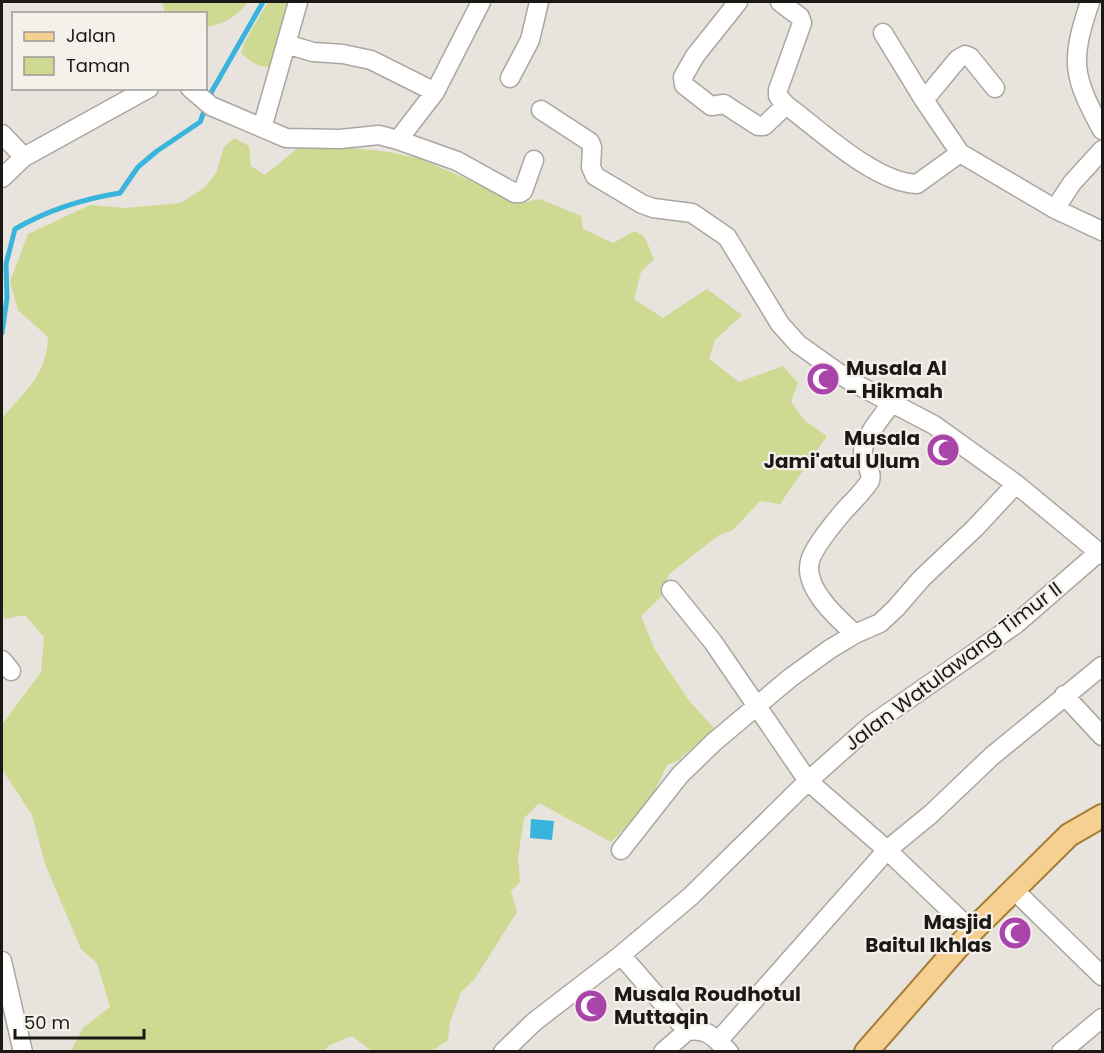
<svg xmlns="http://www.w3.org/2000/svg" width="1104" height="1053" font-family="Poppins,sans-serif">
  <style>
    .green { fill: #ced992 }
    .water { fill: #39b4dc }
    .lines { fill: none; stroke-linecap: round; stroke-linejoin: round }
    .stream { stroke: #39b4dc; stroke-width: 5 }
    .minor-casing { stroke: #aba6a0; stroke-width: 21 }
    .major-casing { stroke: #a47c36; stroke-width: 26 }
    .minor { stroke: #fff; stroke-width: 18 }
    .major { stroke: #f5d091; stroke-width: 22 }
    .labels { text-anchor: middle; dominant-baseline: central; stroke-width: 4.5; stroke-linejoin: round; paint-order: stroke }
    .poi-label { font-size: 20px; font-weight: bold; fill: #1a1916; stroke: #f5f0e9; text-anchor: start }
    .street-label { font-size: 20px; fill: #1a1916; stroke: #f5f0e9 }
  </style>
  <rect width="100%" height="100%" fill="#e8e3dc"/>
  <path class="green" d="M162 2H248C238 16 222 25 206 27V14L165 13Z
    M268 2H297L273 67C259 68 251 62 241 53L244 43Z
    M234 138 249 146 251 166 265 175 298 148 323 145 389 152 421 159 521 203 540 199 581 216 583 229 613 243 635 231 644 236 654 259 641 272 634 299 663 318 707 289 742 315 715 340 709 359 739 382 783 366 798 383 791 402 805 421 827 436 780 504 760 501 733 530 719 535 669 574 661 597 641 616 655 650 690 702 715 729 677 761 667 765 648 804 611 842 539 803 524 818 518 858 520 882 511 891 517 912 474 980 461 992 450 1022 448 1040 432 1051H372L352 1036 330 1045 323 1051H71L83 1028 110 1007 97 963 81 949 45 864 32 815 2 769V725L41 672 44 637 25 615 4 619 2 590V418C25 392 47 374 48 337L18 310 10 282 28 234 90 205 125 208 181 203 204 188 216 173 224 147Z"/>
  <path class="water" d="M531 819 554 821 552 840 530 838Z"/>
  <g class="lines">
    <path class="stream" d="M2 333 7 298 6 264 15 229C48 210 82 199 120 193L138 167 157 151 200 122 212 91 263 2"/>
    <defs>
      <path id="minor" d="M738 2 695 56 683 77 684 85 711 106 724 104 758 126H764L786 105
        M780 2 800 17 802 23 778 90V96L786 105C820 130 875 183 917 184L960 153
        M1090 2C1070 61 1072 75 1102 130
        M883 33 924 100 960 153 1055 209 1102 231
        M286 44 313 52 343 54 371 60 435 92
        M510 78 530 40 539 2
        M190 88 211 106 286 138 340 139 379 135 398 140 457 161 515 193H520L523 191 534 160
        M924 100 958 59 965 55 970 57 995 88
        M541 110 590 142 592 147 591 167 595 176 642 204 653 208 692 213 727 237 780 324 798 344 850 381 934 425 1016 484 1102 555
        M262 128 298 2
        M2 134 24 157
        M398 140 435 92 481 2
        M2 178 24 157 149 88
        M1055 209 1072 183 1102 150
        M671 590 713 642 808 781 887 850 972 931
        M855 634C837 618 800 585 811 558 816 544 833 524 843 512 852 502 862 493 870 481 873 470 864 465 863 454 861 441 883 415 891 404
        M2 660 11 671
        M1064 695 1102 736
        M621 850 680 775 714 742 790 678 830 649 855 634 880 623 896 608 922 578 975 528 1016 484
        M1014 890 1102 976
        M621 955 687 1031C709 1028 714 1038 729 1052
        M2 961 23 1052
        M718 1041 887 850 931 814 992 756 1102 666
        M503 1052 534 1022 621 955 691 896 808 781 871 725 1016 624 1099 552
        M663 1052 687 1031
        M1061 1052 1102 1018"/>
      <path id="major" d="M866 1052 972 931 1069 835 1102 816"/>
    </defs>
    <use href="#minor" class="minor-casing"/>
    <use href="#major" class="major-casing"/>
    <use href="#minor" class="minor"/>
    <use href="#major" class="major"/>
  </g>
  <defs>
    <symbol id="mosque-disc" viewBox="-11 -11 22 22"><circle r="9.5" fill="#a945aa" stroke="#f5f0e9"/><path d="M3.5-4.9A6 6 0 1 0 3.5 4.9A5 5 0 1 1 3.5-4.9Z" fill="#fff"/></symbol>
  </defs>
  <g fill-rule="evenodd">
    <use href="#mosque-disc" x="804" y="360" width="38" height="38"/>
    <use href="#mosque-disc" x="924" y="431" width="38" height="38"/>
    <use href="#mosque-disc" x="996" y="914" width="38" height="38"/>
    <use href="#mosque-disc" x="572" y="987" width="38" height="38"/>
  </g>
  <g class="labels">
    <g class="poi-label">
      <text x="846" y="368">Musala Al<tspan x="846" dy="23">- Hikmah</tspan></text>
      <text x="920" y="438" text-anchor="end">Musala<tspan x="920" dy="23">Jami'atul Ulum</tspan></text>
      <text x="992" y="922" text-anchor="end">Masjid<tspan x="992" dy="23">Baitul Ikhlas</tspan></text>
      <text x="614" y="994">Musala Roudhotul<tspan x="614" dy="23">Muttaqin</tspan></text>
    </g>
    <g class="street-label">
      <text transform="translate(953 666) rotate(-37)">Jalan Watulawang Timur II</text>
    </g>
  </g>
  <rect width="1104" height="1053" fill="none" stroke="#1a1916" stroke-width="6"/>
  <rect x="12" y="12" width="195" height="78" fill="#f5f0e9" stroke="#9d9a95" stroke-width="1.5"/>
  <rect x="24" y="32" width="30" height="9" fill="#f5d091" stroke="#9d9a95" stroke-width="1.5"/>
  <text x="66" y="42" font-size="18" fill="#1a1916">Jalan</text>
  <rect x="24" y="57" width="30" height="18" fill="#ced992" stroke="#9d9a95" stroke-width="1.5"/>
  <text x="66" y="72" font-size="18" fill="#1a1916">Taman</text>
  <path d="M15 1029v9h129v-9" fill="none" stroke="#1a1916" stroke-width="3"/>
  <text x="24" y="1029" font-size="18" fill="#1a1916" stroke="#f5f0e9" stroke-width="4.5" paint-order="stroke">50 m</text>
</svg>
